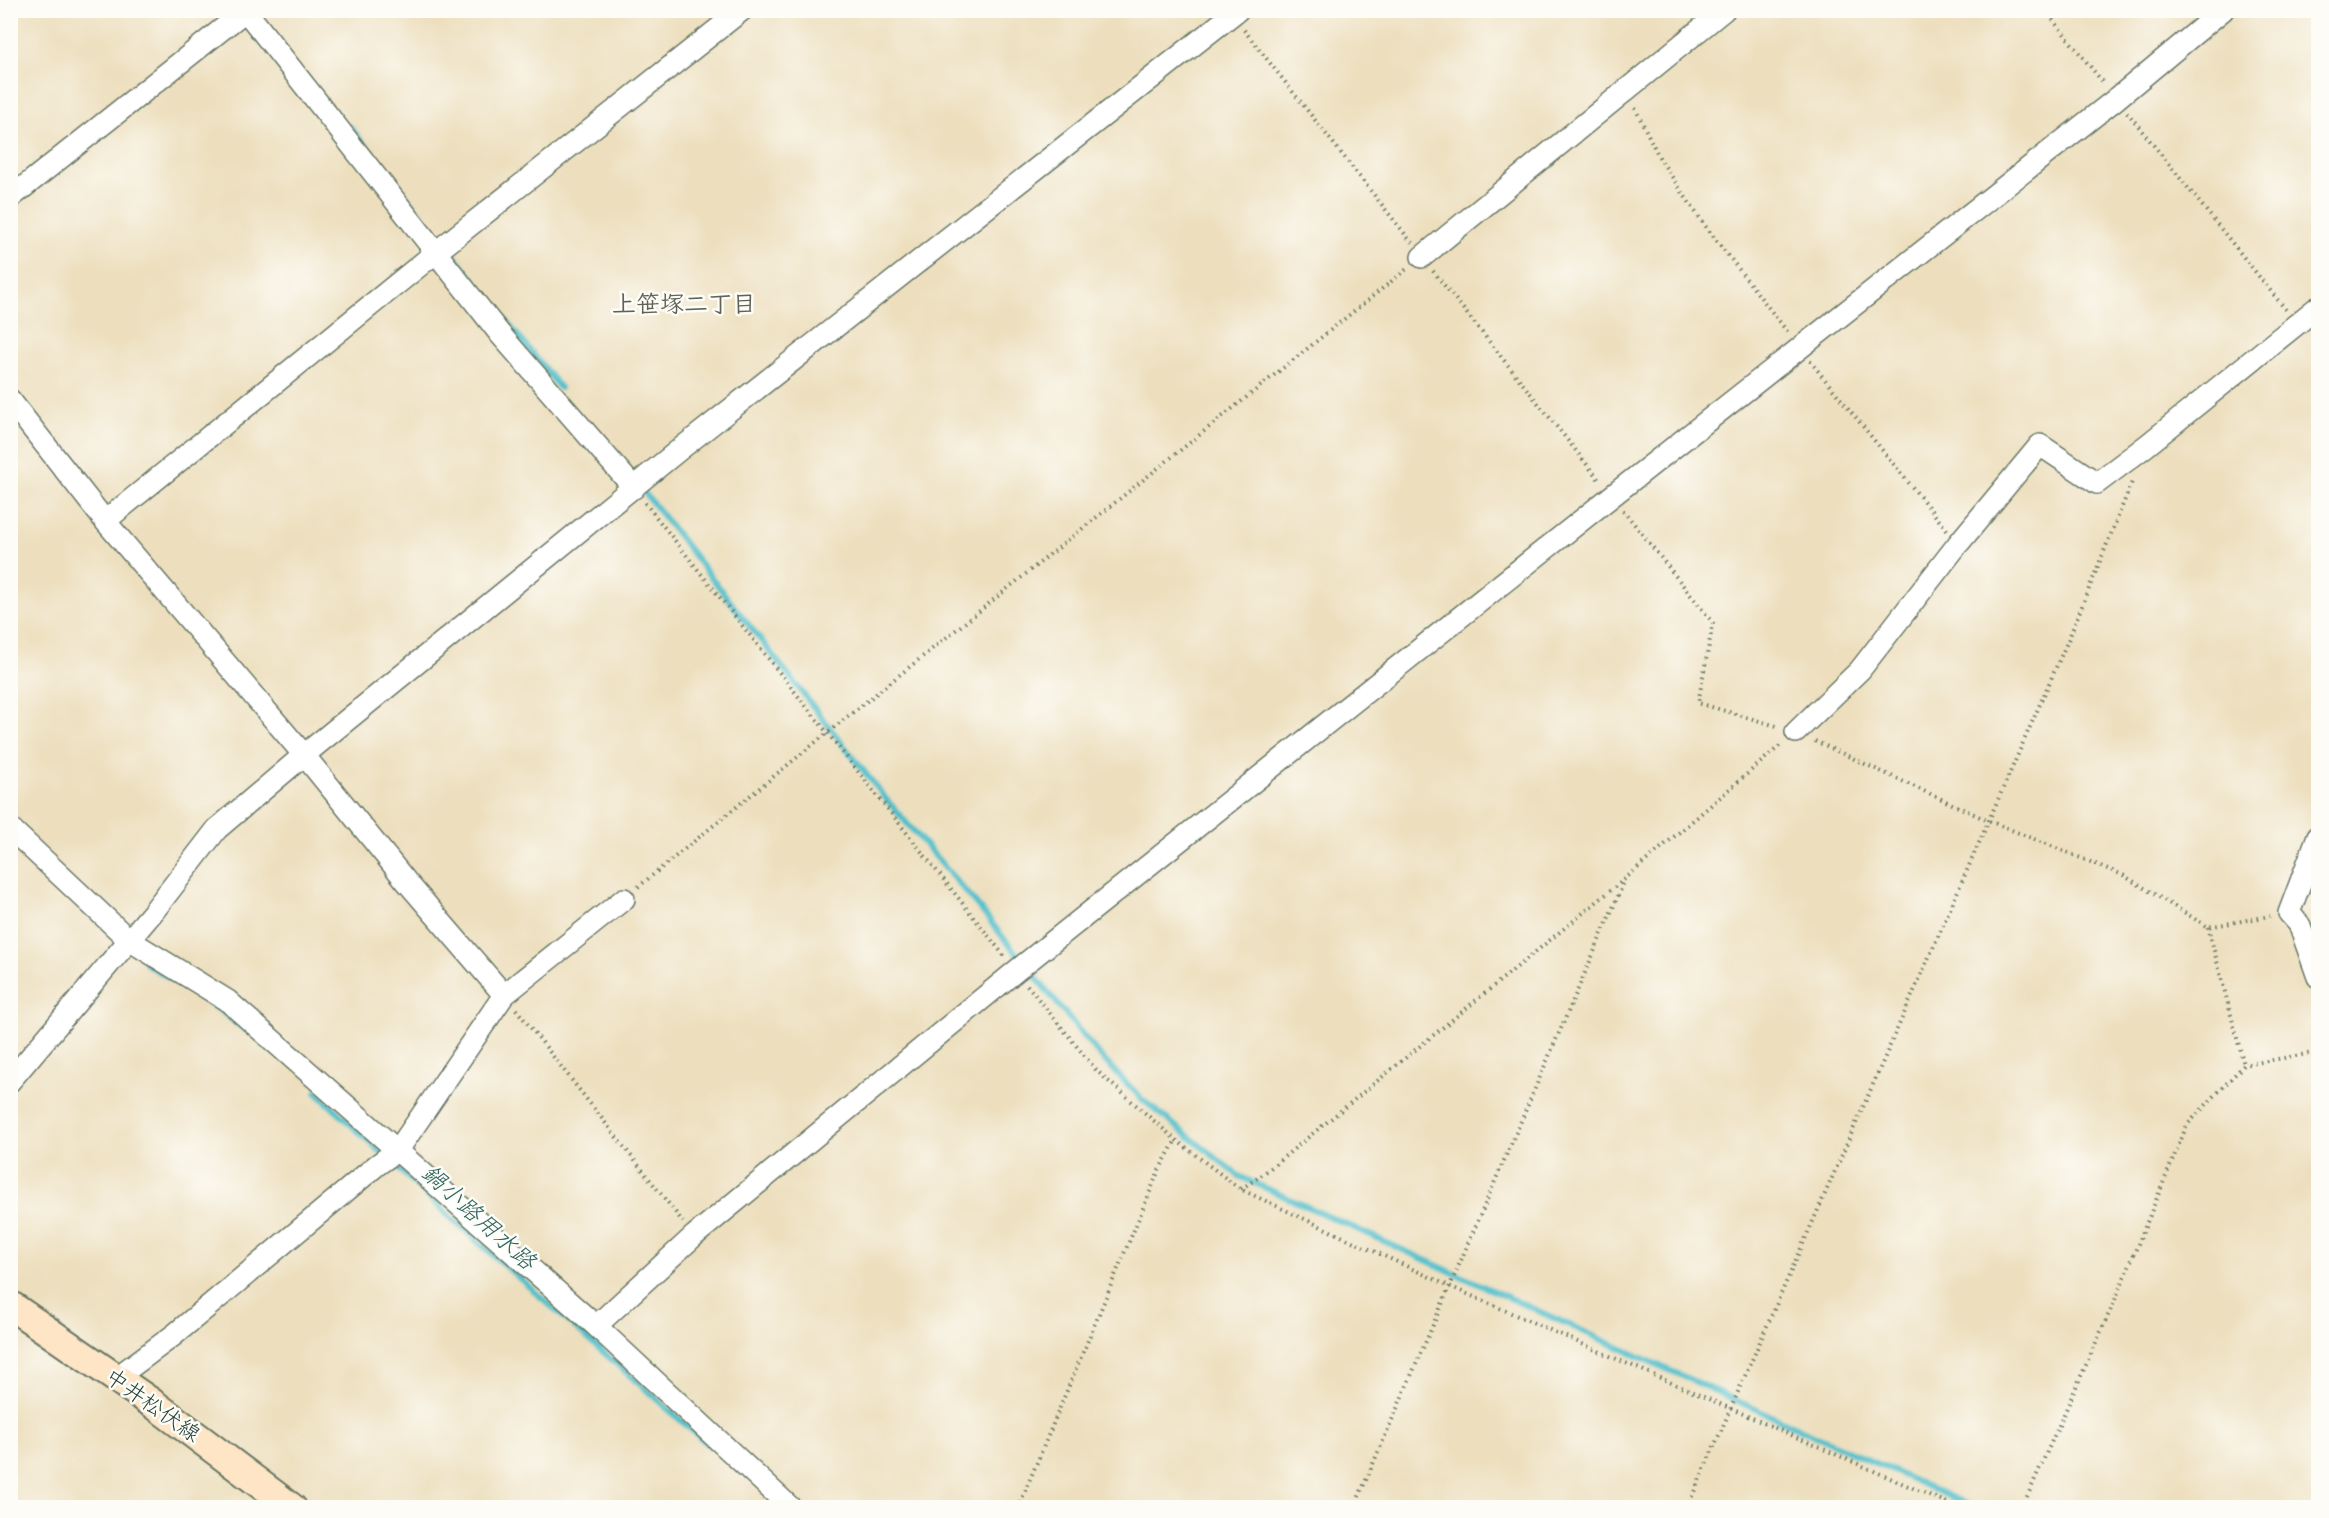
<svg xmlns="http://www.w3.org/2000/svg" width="2329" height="1518" font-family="Sriracha,'Klee One',sans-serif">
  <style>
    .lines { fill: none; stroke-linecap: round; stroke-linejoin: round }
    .stream { stroke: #51bfca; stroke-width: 6 }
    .minor-casing { stroke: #677664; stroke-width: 24 }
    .secondary-casing { stroke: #677664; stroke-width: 32 }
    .path { stroke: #677664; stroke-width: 4; stroke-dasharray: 1.5 4.5; stroke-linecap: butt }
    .minor { stroke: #fff; stroke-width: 21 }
    .secondary { stroke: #fde5c5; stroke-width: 28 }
    .labels { text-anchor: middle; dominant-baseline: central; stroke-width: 5; stroke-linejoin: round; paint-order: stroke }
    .street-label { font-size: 22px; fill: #1f3d34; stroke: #fdfcf7 }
    .neighbourhood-label { font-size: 24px; font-weight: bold; fill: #5f6356; stroke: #fdfcf7 }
    .water-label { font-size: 24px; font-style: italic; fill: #2e6461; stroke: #fdfcf7 }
  </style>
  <rect width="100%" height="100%" fill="#fdfcf7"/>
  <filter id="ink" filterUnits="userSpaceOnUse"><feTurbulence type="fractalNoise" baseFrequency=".0167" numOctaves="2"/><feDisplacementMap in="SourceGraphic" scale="12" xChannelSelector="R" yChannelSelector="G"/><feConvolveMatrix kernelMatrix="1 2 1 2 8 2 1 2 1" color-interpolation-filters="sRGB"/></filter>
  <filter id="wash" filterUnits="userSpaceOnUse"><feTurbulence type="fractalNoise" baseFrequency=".008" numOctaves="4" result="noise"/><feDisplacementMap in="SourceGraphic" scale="24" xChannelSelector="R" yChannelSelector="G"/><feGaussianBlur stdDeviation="1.35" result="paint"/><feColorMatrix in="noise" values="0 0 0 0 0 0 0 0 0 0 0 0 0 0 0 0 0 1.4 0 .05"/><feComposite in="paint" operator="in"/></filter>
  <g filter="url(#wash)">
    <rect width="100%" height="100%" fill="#eddfbe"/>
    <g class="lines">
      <path class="stream" d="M350 127 560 388
        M640 487 886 799 972 899 1100 1056 1143 1100 1239 1176 1975 1508
        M146 964 206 1000 246 1030
        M316 1092 460 1226 710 1446"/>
    </g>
  </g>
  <g filter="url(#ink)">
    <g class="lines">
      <defs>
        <path id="minor" d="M245 10 500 334 634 488
          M10 198 245 11
          M1422 257 1724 10
          M10 400 105 521 304 755 406 881 504 995
          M105 521 435 253 742 10
          M1796 732 1860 670 1958 544 2040 445 2097 483 2146 446 2318 307
          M10 828 129 940 228 1001 596 1326 791 1508
          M2318 836 2289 913 2299 924 2318 977
          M10 1081 153 912 217 829 304 755 679 450 1238 10
          M596 1326 695 1235 1016 971 1612 496 2116 99 2223 10
          M116 1378 174 1335 377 1165 398 1150 504 995 624 899"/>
        <path id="secondary" d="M10 1305 155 1405 292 1508"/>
      </defs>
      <use href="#minor" class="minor-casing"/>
      <use href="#secondary" class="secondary-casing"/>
      <path class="path" d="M2045 10 2105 85
        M1244 30 1412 243
        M1635 108 1660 159 1703 223 1789 334
        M2127 112 2286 310
        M1433 271 1600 481
        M1810 361 1947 530
        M645 503 1006 958
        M1623 510 1713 623 1698 703 1780 727
        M1815 741 1989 821 2123 875 2208 927 2270 916
        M638 887 827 733 1408 268
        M2208 927 2244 1065
        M1027 985 1097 1071 1176 1140 1240 1189 1449 1286 1959 1508
        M516 1009 683 1222
        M1241 1189 1262 1175 1626 878 1782 744
        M1018 1508 1159 1170 1176 1140
        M1354 1508 1625 880
        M1687 1508 2069 638 2132 482
        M2022 1508 2115 1300 2187 1125 2244 1065 2318 1052"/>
      <use href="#minor" class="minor"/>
      <use href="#secondary" class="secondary"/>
    </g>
  </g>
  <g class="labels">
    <g class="street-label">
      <text transform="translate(153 1405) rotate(35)">中井松伏線</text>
    </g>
    <g class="neighbourhood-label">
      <text x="684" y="304">上笹塚二丁目</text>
    </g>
    <g class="water-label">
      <text transform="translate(479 1217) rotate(42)">鍋小路用水路</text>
    </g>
  </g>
  <rect width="2329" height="1518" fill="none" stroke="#fdfcf7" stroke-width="36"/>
</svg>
